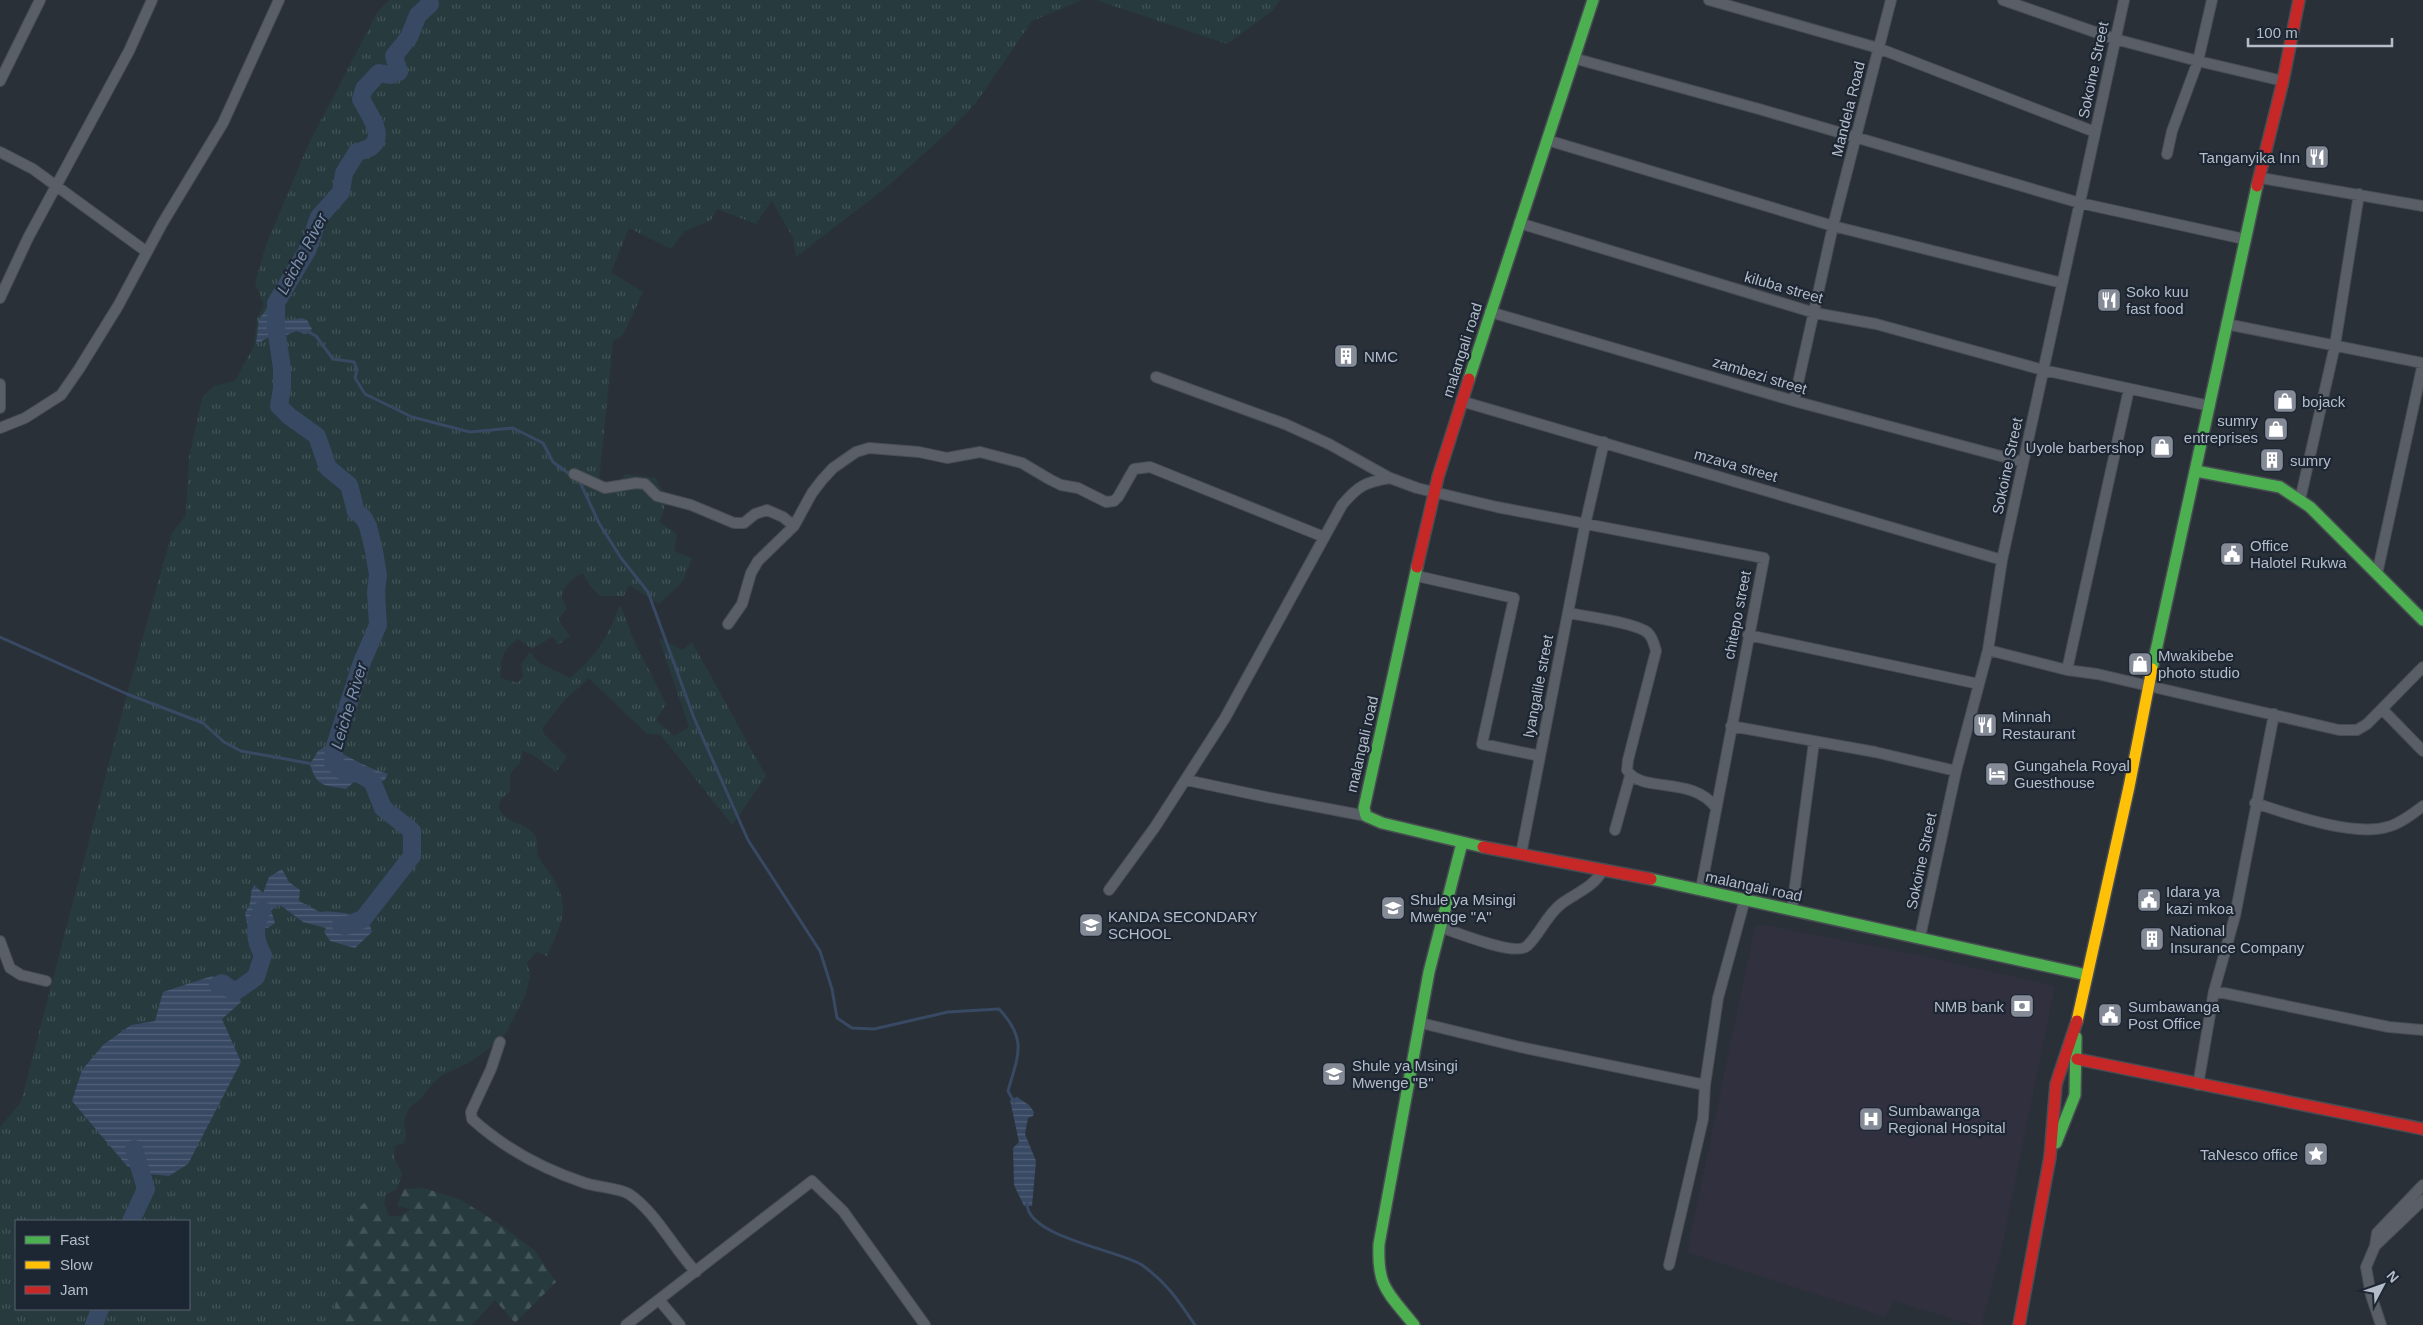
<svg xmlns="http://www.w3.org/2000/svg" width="2423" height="1325" font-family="Helvetica,sans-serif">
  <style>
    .medical { fill: #31303e }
    .grass { fill: url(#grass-tufts); fill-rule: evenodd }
    .forest { fill: url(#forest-firs) }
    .water { fill: url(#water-rules) }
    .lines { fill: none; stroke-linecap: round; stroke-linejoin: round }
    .stream { stroke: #384963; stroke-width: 3 }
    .river { stroke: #384963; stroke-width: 18 }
    .street-casing { stroke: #484c53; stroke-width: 12 }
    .fast-casing { stroke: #484c53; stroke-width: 14 }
    .slow-casing { stroke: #484c53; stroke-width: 14 }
    .jam-casing { stroke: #484c53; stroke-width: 14 }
    .street { stroke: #5a5e66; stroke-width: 10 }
    .fast { stroke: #4caf50; stroke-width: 11 }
    .slow { stroke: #ffc107; stroke-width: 11 }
    .jam { stroke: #c62828; stroke-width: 11 }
    .labels { text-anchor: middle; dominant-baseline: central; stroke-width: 4.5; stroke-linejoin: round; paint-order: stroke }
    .street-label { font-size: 15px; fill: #b4bcc9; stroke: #1d2633 }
    .poi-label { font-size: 15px; fill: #b4bcc9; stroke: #1d2633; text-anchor: start }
    .water-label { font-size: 16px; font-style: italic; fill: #7c92b1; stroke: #1d2633 }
  </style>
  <defs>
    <pattern id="grass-tufts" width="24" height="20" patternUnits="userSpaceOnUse" patternTransform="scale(1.25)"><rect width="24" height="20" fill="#273a3e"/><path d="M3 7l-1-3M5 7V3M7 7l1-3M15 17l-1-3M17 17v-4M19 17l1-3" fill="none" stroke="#445559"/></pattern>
    <pattern id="forest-firs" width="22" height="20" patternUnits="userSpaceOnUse" patternTransform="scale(1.25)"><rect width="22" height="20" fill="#273a3e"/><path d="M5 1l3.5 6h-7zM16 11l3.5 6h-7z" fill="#445559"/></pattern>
    <pattern id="water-rules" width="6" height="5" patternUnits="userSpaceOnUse" patternTransform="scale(1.25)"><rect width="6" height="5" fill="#384963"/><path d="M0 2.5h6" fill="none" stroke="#526178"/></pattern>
  </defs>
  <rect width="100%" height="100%" fill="#2a3038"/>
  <path class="medical" d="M1764 925 1914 954 2055 986 2001 1252 1981 1325H1973L1894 1301 1885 1317 1687 1252 1755 926Z"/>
  <path class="grass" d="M390 0H1082L1032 21 975 104 950 130 888 186 796 257 793 238 772 201 756 224 717 209 711 220 685 231 671 249 629 228 611 272 643 292 623 335 613 341 599 481 617 485 625 474 655 478C666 496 669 502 659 522L677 534 674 551 692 558 683 581 659 604 629 585 624 596H600L590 586 583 573C571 578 566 584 561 596L567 609 558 619 570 636 559 644 552 637 532 649 518 639C503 650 499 660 501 678L518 683 523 676 521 665 530 652 539 663 570 678C596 656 608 638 619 606L622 608 633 639 666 704 656 720 674 736 689 727 659 638 683 650 692 642 766 776 732 825 661 735 646 733 589 678 564 701 543 727 542 732 567 757 556 772 533 755 523 751 520 763 510 774V792C504 796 496 802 500 810 505 823 525 822 533 833 539 840 536 848 538 855 541 863 549 871 553 878 572 908 560 926 547 956L536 952 527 963 530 975 526 994 506 1033 486 1051 468 1063 442 1075 428 1088 421 1099 409 1108 404 1121 406 1136 404 1143 395 1146 394 1158 402 1174 397 1189 387 1194 384 1203 373 1198 351 1211 335 1306 334 1325H0V1127L21 1102 127 694 172 533 186 515 189 458 202 398 214 386 235 381 254 346 257 318 264 305 255 283 266 245 309 143 378 11ZM16 1221H189V1309H16Z
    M1096 0H1280L1272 11 1227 44Z"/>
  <path class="forest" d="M424 1188 461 1200 501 1225 534 1250 556 1282 515 1323 495 1300 472 1325H334L335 1306 351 1211 373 1198 384 1203 389 1216H400L411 1209 397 1206 404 1189Z"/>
  <path class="water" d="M280 292 284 295C281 306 278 313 288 321L301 318 307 320 312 329 305 334 296 331 278 339 271 336 256 344 259 319Z
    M326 746C348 755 365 768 388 774L384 781 356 780 346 789C325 785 317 788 310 764L318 751Z
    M282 869 289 882 300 890 299 901 320 912C330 910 360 914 367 921 370 923 371 929 372 932L355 948 330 941 324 932 326 928 303 922 280 905 271 910 275 923 268 928H257L250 938 245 913C254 900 248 896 254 885L263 893 269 877Z
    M212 976 235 984 241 1002 222 1019 241 1062 188 1164 169 1176 148 1174 127 1166 72 1101 82 1070 103 1045 131 1025 155 1021 163 992Z
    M1017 1097 1029 1105 1034 1112 1033 1116 1028 1118 1025 1134 1036 1161 1032 1206H1024L1014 1185 1013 1148 1019 1142 1010 1100Z"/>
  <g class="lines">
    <path class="stream" d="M307 331 316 336 333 359 354 362 357 370 355 378 365 394 412 417 470 432 513 428 543 443 553 462 572 476
      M579 480 599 523 621 558 648 592 694 718 748 840 820 951 832 989 837 1018 852 1028 874 1029 948 1012 999 1009C1028 1040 1018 1055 1008 1091L1014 1102
      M0 637 127 694 203 723 224 742 241 751 313 764
      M1027 1203C1026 1237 1119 1250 1142 1265 1167 1283 1178 1300 1195 1325"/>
    <path class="river" d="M341 925 345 926 363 919 412 856V831L383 808 372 781 359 774 345 772 333 762 334 749 362 662 378 625 376 592 378 575 374 551 368 526 363 517 356 512 349 485 328 468 317 436 289 416 279 406 282 388V368L276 328V303L307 251 319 217 341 192 344 173 357 152C393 145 371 118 361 99L364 89 379 73 390 75 399 72 394 56 409 37 418 15 430 4
      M218 985 222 983 235 992 256 977 263 955C254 939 254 927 262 910
      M131 1221 146 1189 134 1149
      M94 1325 100 1309"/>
    <defs>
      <path id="street" d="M1709 0 1878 48 2095 132
        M2003 0 2115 39 2198 61 2283 81
        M1573 58 1759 109 2080 203 2244 239
        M0 81 40 0
        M1547 140 1833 226 2062 283
        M0 152 33 169 147 252
        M2167 154 2172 131 2198 61 2212 0
        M2261 178 2423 206
        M1519 223 1815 313 1876 324 2043 370 2210 406
        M0 298 28 238 129 51 152 0
        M1490 312 1794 401 2023 462
        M2226 324 2423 363
        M1156 377 1285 424 1329 444 1390 478 1417 488 1497 507 1764 558 1701 889
        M0 384V408
        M1461 401 2002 560
        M1794 401 1833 226 1891 0
        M0 428 25 418 61 395 79 369 118 306 162 224 223 123 279 0
        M574 474 605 488 636 483 645 484 657 496 691 505 734 523H744L755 514 767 510 783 517 794 526
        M2300 500 2335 345 2359 194
        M2377 574 2423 363
        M1417 576 1514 598 1482 744 1540 756
        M1568 613C1585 616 1637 623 1648 633 1653 638 1654 644 1656 651L1628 760 1627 770C1641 794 1693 775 1716 808
        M728 624 742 604 751 573 758 561 794 526 812 493 822 480 833 468 856 452 869 448 919 452 947 458 980 452 1022 463 1049 479 1061 485 1078 488 1106 502 1114 501 1118 497 1134 469 1150 467 1324 537
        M1748 635 1979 684
        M1988 650 2067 670 2097 674 2339 730H2357L2367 724 2423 667
        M2067 670 2129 389
        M2382 709 2423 751
        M1731 726 1875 752 1956 771
        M1186 780 1266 797 1366 816
        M2255 803C2289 814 2352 837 2387 827 2400 824 2412 814 2423 806
        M1615 830 1630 776
        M1521 854 1585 525 1604 442
        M1109 890 1155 827 1225 718 1342 505C1358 486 1365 482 1390 478
        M1792 909 1814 742
        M1440 927C1455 932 1516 957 1527 946 1540 934 1546 916 1561 904 1574 894 1594 887 1602 871
        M1920 937 1956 771 1988 650 2002 560 2124 0
        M0 941 10 968 21 975 46 981
        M2214 991 2389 1027 2423 1030
        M1421 1023 1520 1047 1705 1085
        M500 1042 491 1069 471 1112 472 1119C505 1149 543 1169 585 1183 597 1187 619 1188 629 1194 655 1211 674 1249 696 1272
        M2198 1085 2214 991 2235 916 2274 714
        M2375 1246 2423 1200
        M1669 1265 1703 1119 1705 1085 1718 998 1745 899
        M660 1301 680 1325
        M626 1325 812 1181 843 1211 925 1325
        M2381 1325 2371 1295 2366 1267 2375 1246 2377 1233 2423 1185"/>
      <path id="fast" d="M1469 379 1593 0
        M2196 471 2280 487 2310 507 2423 620
        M1417 567 1364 808 1366 816 1382 823 1483 847
        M2152 669 2257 186
        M1651 879 2087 975
        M2056 1143 2075 1095 2076 1037
        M1414 1325C1388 1292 1377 1288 1379 1244L1429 972 1462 843"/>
      <path id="slow" d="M2077 1021 2129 787 2152 669"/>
      <path id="jam" d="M2257 186 2283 81 2299 0
        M1417 567 1438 477 1469 379
        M1483 847 1651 879
        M2077 1059 2423 1129
        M2019 1325 2050 1157 2056 1084 2077 1021"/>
    </defs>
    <use href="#street" class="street-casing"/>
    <use href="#fast" class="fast-casing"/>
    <use href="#slow" class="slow-casing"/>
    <use href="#jam" class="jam-casing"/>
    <use href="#street" class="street"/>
    <use href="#fast" class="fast"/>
    <use href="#slow" class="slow"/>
    <use href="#jam" class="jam"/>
  </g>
  <defs>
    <symbol id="restaurant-square" viewBox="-11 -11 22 22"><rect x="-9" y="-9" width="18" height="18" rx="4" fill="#848b96" stroke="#1d2633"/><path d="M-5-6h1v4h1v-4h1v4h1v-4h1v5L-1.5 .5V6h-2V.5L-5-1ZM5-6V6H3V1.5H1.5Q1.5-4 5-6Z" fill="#fff"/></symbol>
    <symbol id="building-square" viewBox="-11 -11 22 22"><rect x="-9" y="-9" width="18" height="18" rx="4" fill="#848b96" stroke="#1d2633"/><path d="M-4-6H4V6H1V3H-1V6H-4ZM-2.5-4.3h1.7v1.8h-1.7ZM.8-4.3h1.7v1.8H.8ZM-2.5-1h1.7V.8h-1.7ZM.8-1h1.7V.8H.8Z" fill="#fff"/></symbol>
    <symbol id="shop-square" viewBox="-11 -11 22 22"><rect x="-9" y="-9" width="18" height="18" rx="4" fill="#848b96" stroke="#1d2633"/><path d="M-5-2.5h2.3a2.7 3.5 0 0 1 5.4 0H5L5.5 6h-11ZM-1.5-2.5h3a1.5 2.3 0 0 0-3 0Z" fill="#fff"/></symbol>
    <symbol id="civic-square" viewBox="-11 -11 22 22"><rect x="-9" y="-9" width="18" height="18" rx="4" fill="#848b96" stroke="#1d2633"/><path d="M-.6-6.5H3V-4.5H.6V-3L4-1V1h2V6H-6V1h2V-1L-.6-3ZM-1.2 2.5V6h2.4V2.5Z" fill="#fff"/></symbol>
    <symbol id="hotel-square" viewBox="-11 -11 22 22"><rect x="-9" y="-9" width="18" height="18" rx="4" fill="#848b96" stroke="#1d2633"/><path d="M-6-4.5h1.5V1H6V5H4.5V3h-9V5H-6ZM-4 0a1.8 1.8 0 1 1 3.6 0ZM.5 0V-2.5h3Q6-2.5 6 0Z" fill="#fff"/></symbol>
    <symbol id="school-square" viewBox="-11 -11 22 22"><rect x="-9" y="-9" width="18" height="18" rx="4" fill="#848b96" stroke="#1d2633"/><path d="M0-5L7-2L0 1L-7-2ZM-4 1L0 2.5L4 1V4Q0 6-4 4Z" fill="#fff"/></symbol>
    <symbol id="bank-square" viewBox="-11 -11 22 22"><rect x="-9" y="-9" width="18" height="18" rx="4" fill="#848b96" stroke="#1d2633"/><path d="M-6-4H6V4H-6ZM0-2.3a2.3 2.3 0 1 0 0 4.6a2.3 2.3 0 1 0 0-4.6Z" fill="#fff"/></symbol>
    <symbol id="hospital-square" viewBox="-11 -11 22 22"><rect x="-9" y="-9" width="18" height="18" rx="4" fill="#848b96" stroke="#1d2633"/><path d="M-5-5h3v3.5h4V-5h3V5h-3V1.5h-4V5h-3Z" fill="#fff"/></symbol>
    <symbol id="sight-square" viewBox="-11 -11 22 22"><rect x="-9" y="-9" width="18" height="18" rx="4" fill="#848b96" stroke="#1d2633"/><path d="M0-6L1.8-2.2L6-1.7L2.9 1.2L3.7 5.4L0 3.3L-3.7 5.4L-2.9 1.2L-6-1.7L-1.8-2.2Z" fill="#fff"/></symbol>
  </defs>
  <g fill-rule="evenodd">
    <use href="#restaurant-square" x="2303" y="143" width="28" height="28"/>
    <use href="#restaurant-square" x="2095" y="286" width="28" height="28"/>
    <use href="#building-square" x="1332" y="342" width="28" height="28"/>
    <use href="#shop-square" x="2271" y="387" width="28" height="28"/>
    <use href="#shop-square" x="2262" y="415" width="28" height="28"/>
    <use href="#shop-square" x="2148" y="433" width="28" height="28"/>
    <use href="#building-square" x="2258" y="446" width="28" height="28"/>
    <use href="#civic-square" x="2218" y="540" width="28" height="28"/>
    <use href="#shop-square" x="2126" y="650" width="28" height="28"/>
    <use href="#restaurant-square" x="1971" y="711" width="28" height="28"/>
    <use href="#hotel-square" x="1983" y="760" width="28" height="28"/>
    <use href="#civic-square" x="2135" y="886" width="28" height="28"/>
    <use href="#school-square" x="1379" y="894" width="28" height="28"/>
    <use href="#school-square" x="1077" y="911" width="28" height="28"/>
    <use href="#building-square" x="2138" y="925" width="28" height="28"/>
    <use href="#bank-square" x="2008" y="992" width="28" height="28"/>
    <use href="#civic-square" x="2096" y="1001" width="28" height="28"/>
    <use href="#school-square" x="1320" y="1060" width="28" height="28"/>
    <use href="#hospital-square" x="1857" y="1105" width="28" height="28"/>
    <use href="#sight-square" x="2302" y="1140" width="28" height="28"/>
  </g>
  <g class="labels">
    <g class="street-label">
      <text transform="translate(2093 70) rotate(-78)">Sokoine Street</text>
      <text transform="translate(1848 109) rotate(-76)">Mandela Road</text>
      <text transform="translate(1784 287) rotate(16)">kiluba street</text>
      <text transform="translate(1462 350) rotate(-72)">malangali road</text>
      <text transform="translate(1760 375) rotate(17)">zambezi street</text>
      <text transform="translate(1736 465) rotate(16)">mzava street</text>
      <text transform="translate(2007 466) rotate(-78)">Sokoine Street</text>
      <text transform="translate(1737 615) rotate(-79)">chitepo street</text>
      <text transform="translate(1538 686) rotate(-79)">lyangalile street</text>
      <text transform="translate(1362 744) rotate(-77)">malangali road</text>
      <text transform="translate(1921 861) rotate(-78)">Sokoine Street</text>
      <text transform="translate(1754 886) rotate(12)">malangali road</text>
    </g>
    <g class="poi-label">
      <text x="2300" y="157" text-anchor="end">Tanganyika Inn</text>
      <text x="2126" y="291">Soko kuu<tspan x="2126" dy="17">fast food</tspan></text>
      <text x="1364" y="356">NMC</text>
      <text x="2302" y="401">bojack</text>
      <text x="2258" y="420" text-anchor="end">sumry<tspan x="2258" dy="17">entreprises</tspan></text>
      <text x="2144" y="447" text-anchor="end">Uyole barbershop</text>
      <text x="2290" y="460">sumry</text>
      <text x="2250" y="545">Office<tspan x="2250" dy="17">Halotel Rukwa</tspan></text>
      <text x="2158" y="655">Mwakibebe<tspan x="2158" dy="17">photo studio</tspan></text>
      <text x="2002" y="716">Minnah<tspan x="2002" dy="17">Restaurant</tspan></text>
      <text x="2014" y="765">Gungahela Royal<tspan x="2014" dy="17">Guesthouse</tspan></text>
      <text x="2166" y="891">Idara ya<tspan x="2166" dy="17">kazi mkoa</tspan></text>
      <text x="1410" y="899">Shule ya Msingi<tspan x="1410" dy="17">Mwenge "A"</tspan></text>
      <text x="1108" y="916">KANDA SECONDARY<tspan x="1108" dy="17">SCHOOL</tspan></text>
      <text x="2170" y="930">National<tspan x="2170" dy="17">Insurance Company</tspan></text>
      <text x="2004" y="1006" text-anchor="end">NMB bank</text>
      <text x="2128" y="1006">Sumbawanga<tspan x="2128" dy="17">Post Office</tspan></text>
      <text x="1352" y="1065">Shule ya Msingi<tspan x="1352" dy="17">Mwenge "B"</tspan></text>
      <text x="1888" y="1110">Sumbawanga<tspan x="1888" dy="17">Regional Hospital</tspan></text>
      <text x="2298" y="1154" text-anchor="end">TaNesco office</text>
    </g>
    <g class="water-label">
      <text transform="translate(302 254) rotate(-62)">Leiche River</text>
      <text transform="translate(349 706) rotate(-73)">Leiche River</text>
    </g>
  </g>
  <rect x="15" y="1220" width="175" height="90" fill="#1d2633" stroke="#59626f"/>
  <rect x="25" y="1236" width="25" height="8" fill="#4caf50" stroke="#59626f"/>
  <text x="60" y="1245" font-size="15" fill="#b4bcc9">Fast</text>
  <rect x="25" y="1261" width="25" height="8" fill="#ffc107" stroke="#59626f"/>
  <text x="60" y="1270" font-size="15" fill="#b4bcc9">Slow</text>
  <rect x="25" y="1286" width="25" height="8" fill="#c62828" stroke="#59626f"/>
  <text x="60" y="1295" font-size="15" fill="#b4bcc9">Jam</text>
  <g transform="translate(2383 1285) rotate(49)" stroke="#1d2633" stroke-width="4" paint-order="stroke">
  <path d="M0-4L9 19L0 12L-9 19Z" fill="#b4bcc9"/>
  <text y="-8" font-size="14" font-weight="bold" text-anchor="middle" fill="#b4bcc9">N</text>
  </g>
  <path d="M2248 38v8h144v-8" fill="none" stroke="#b4bcc9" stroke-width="2.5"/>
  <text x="2256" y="38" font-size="15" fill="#b4bcc9" stroke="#1d2633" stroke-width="4" paint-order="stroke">100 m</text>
</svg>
